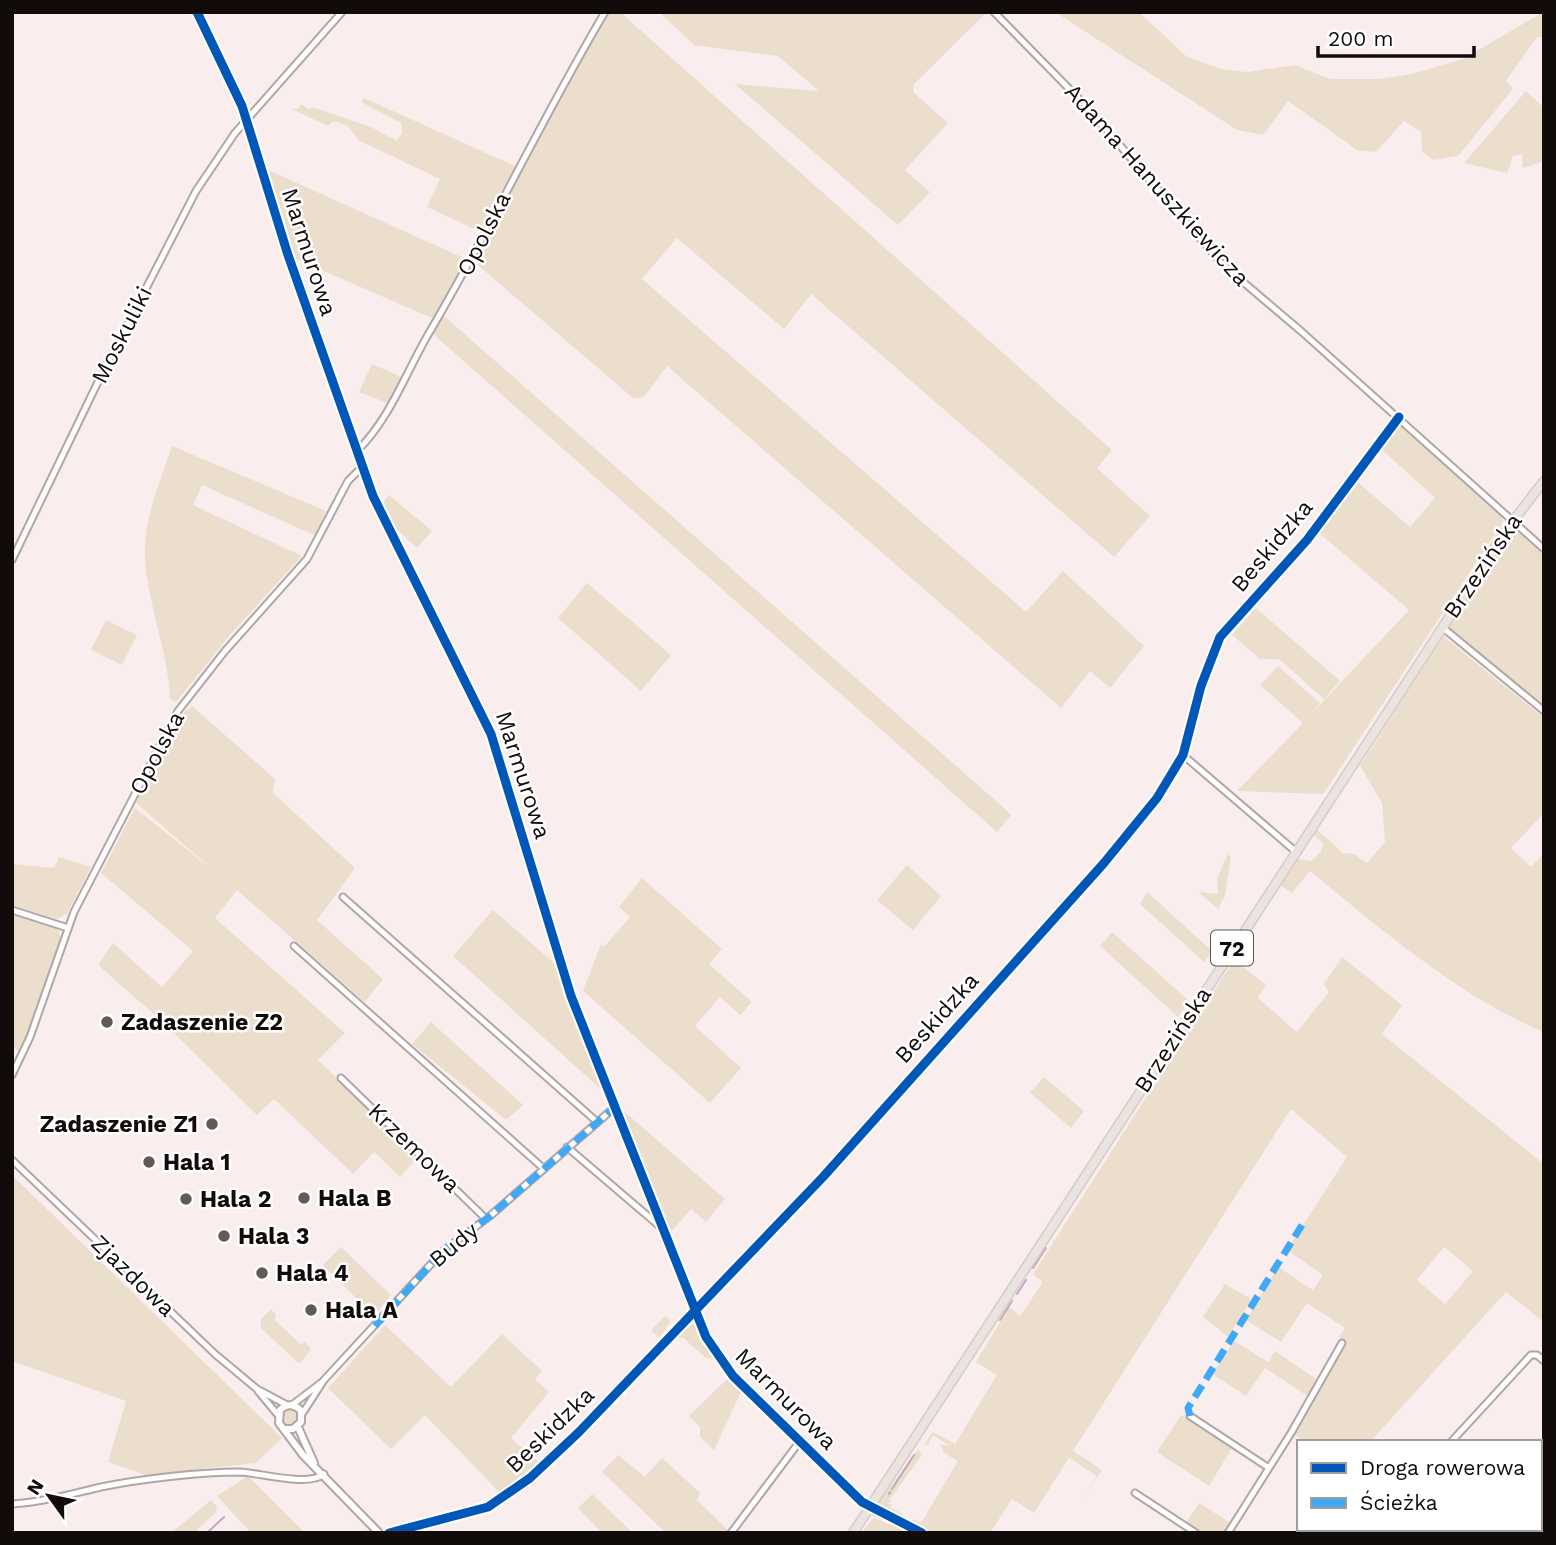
<svg xmlns="http://www.w3.org/2000/svg" width="1556" height="1545" font-family="'Work Sans',sans-serif">
  <style>
    .green { fill: #ecdecd; fill-rule: evenodd }
    .lines { fill: none; stroke-linecap: round; stroke-linejoin: round }
    .stream { stroke: #c5a7be; stroke-width: 2 }
    .minor-casing { stroke: #afa7a6; stroke-width: 9 }
    .tertiary-casing { stroke: #afa7a6; stroke-width: 10 }
    .primary-casing { stroke: #d2cdcc; stroke-width: 11 }
    .minor { stroke: #fefcfc; stroke-width: 5 }
    .tertiary { stroke: #fefcfc; stroke-width: 6 }
    .primary { stroke: #ebe3de; stroke-width: 8 }
    .quiet { stroke: #3fa9f5; stroke-width: 7; stroke-dasharray: 14 7; stroke-linecap: butt }
    .cycleway-casing { stroke: #fff; stroke-width: 13 }
    .cycleway { stroke: #0057b8; stroke-width: 9 }
    .poi-dot { fill: #625a59; stroke: #fff; stroke-width: 2.5 }
    .labels { text-anchor: middle; dominant-baseline: central; stroke-width: 5; stroke-linejoin: round; paint-order: stroke }
    .shield { fill: #fff; stroke: #585454; stroke-width: 2 }
    .shield-label { font-size: 21px; font-weight: bold; fill: #110b0a }
    .street-label { font-size: 23px; fill: #110b0a; stroke: #fff }
    .poi-label { font-size: 23px; font-weight: bold; fill: #110b0a; stroke: #fff; text-anchor: start }
  </style>
  <rect width="100%" height="100%" fill="#f9eeed"/>
  <path class="green" d="M608 12H620L1112 450 1097 468 1150 516 1114 557 811 294 784 329 677 238 642 279 1026 612 1063 571 1144 646 1110 688 1090 671 1061 708 667 366 644 397 633 398 473 261 506 202 512 182Z
    M659 12H987L914 84 913 92 948 123 905 170 930 192 898 225 735 84 819 91 778 56 694 45Z
    M1055 12H1139L1186 56 1221 69 1247 72 1295 65 1330 79H1379L1412 74 1463 59 1543 12 1544 37H1537L1506 81 1513 89 1458 156 1433 160 1422 151 1421 132 1404 121 1376 152 1357 150 1288 101 1263 135 1237 130Z
    M1526 91 1544 108V161L1523 168 1522 154 1513 156 1507 173 1464 163Z
    M364 98 515 166 479 231 427 207 440 179 358 140 347 125 334 121 328 126 292 109H298L301 104 309 109 312 107 371 127 397 141 402 133 401 123 361 102Z
    M268 170 466 259 453 288 434 319 296 259 290 248Z
    M444 316 1004 808 1011 815 997 832 433 334Z
    M372 364 404 378 387 403 359 392Z
    M1397 425H1402L1502 517 1503 522 1323 794 1237 791 1303 723 1260 685 1278 666 1320 703 1313 712 1409 610 1318 532 1355 480 1410 527 1435 498 1379 447Z
    M172 446 326 511 316 536 202 485 193 505 302 556 229 636 176 702 170 699C168 651 149 609 145 561 142 523 160 482 172 446Z
    M389 495 432 531 417 548 391 524 382 504Z
    M1514 528 1544 553V708L1448 628Z
    M587 583 671 655 641 691 558 618Z
    M1256 608 1340 681 1324 699 1279 659H1260L1232 635Z
    M106 620 137 635 122 665 91 650Z
    M1443 636 1544 718V813L1511 848 1531 867 1544 853V1032C1462 999 1378 927 1310 871L1292 893 1278 884 1297 859 1312 861 1321 851 1323 843 1312 834 1332 804 1317 830 1343 853 1354 854 1367 863 1385 842 1382 803 1360 766Z
    M192 706 275 779 273 793 355 868 317 920 383 979 365 1002 237 890 215 918 345 1033 318 1060 418 1157 400 1177 374 1152 353 1174 274 1099 257 1115 164 1023 98 965 113 943 162 987 193 951 101 873 135 808 214 871 136 803 184 712Z
    M1228 854 1231 857 1225 895 1218 909 1198 892 1218 894 1217 878Z
    M59 857 91 867 67 914 56 919 12 905 13 864 54 868Z
    M907 865 941 896 913 930 877 900Z
    M642 878 722 949 709 964 752 1002 740 1015 720 997 695 1026 741 1068 710 1103 583 991 601 944 604 947 630 917 619 907Z
    M1147 892 1212 951 1204 962 1140 904Z
    M493 910 554 963 604 1092 453 956Z
    M12 913 57 928 61 938 20 1052 12 1047Z
    M1112 932 1189 1001 1178 1017 1100 946Z
    M1342 957 1402 1005 1382 1034 1544 1164V1322L1506 1292 1370 1442H1306L1291 1433 1342 1341 1339 1337 1345 1328 1307 1303 1281 1342 1246 1320 1278 1267 1313 1290 1323 1275 1287 1250 1347 1157 1291 1109 1073 1451 1102 1470 1080 1503 1097 1476 1069 1458 1034 1513 1012 1499 990 1533C966 1533 928 1540 910 1523L913 1519 921 1523 958 1461 944 1453 940 1444 950 1446 933 1435 928 1445H924L933 1432 955 1444 997 1375 976 1362 1009 1307 1020 1316 1043 1282 1033 1274 1234 960 1266 985 1258 998 1297 1032 1329 992 1324 984ZM1444 1247 1473 1271 1445 1304 1417 1280Z
    M431 1022 523 1105 506 1120 412 1044Z
    M1044 1077 1084 1111 1071 1128 1030 1093Z
    M619 1107 725 1199 706 1222 691 1209 669 1234Z
    M12 1175 282 1438 256 1463 145 1475 108 1462 126 1401 12 1361Z
    M341 1247 391 1295 374 1316 323 1265Z
    M1225 1284 1251 1299 1228 1337 1203 1317Z
    M271 1309 276 1315 275 1320 301 1345 305 1342 311 1349 301 1363 297 1362 261 1328V1319Z
    M665 1316 671 1321 659 1338 651 1330Z
    M692 1319 713 1359 706 1358 682 1337 675 1340 642 1375Z
    M385 1325 451 1387 502 1334 542 1371 535 1379 549 1392 511 1438 540 1463 501 1494 425 1415 391 1449 328 1388Z
    M1234 1341 1268 1362 1275 1351 1319 1381 1309 1397 1265 1368 1246 1396 1212 1374Z
    M728 1378 741 1392 714 1450 700 1437V1427L689 1416Z
    M282 1417a8 8 0 1 1 16 0a8 8 0 1 1-16 0Z
    M1181 1415 1232 1448 1209 1486 1157 1452Z
    M918 1449 922 1455 889 1500 892 1502 887 1504H892L891 1508 903 1514V1518L900 1519 880 1509V1504L877 1508V1504Z
    M618 1455 645 1477 662 1458 700 1493 697 1500 731 1533H666L602 1472Z
    M248 1476 305 1533H251L217 1496Z
    M1544 1482V1533H1498L1501 1529H1540V1486Z
    M592 1494 633 1533H602L578 1508Z
    M211 1500 217 1507 216 1512 194 1533H171Z
    M1199 1503 1231 1523 1224 1533H1202L1186 1523Z
    M875 1516 874 1518 911 1533H861Z"/>
  <g class="lines">
    <path class="stream" d="M1033 1268 1046 1248
      M1017 1294 1026 1280
      M1000 1320 1012 1301
      M892 1489 914 1455
      M889 1494 890 1492
      M207 1533 224 1517"/>
    <defs>
      <path id="minor" d="M994 12 1086 106 1222 264 1302 332 1544 549
        M357 451C390 419 406 372 429 333 491 228 542 118 605 12
        M12 560 97 384 196 191 235 133 342 12
        M1442 627 1544 711
        M1183 755 1295 851
        M343 897 596 1121
        M12 910 68 928
        M294 946 543 1168
        M12 1075 30 1037 74 912 178 711 225 651 307 559 348 481 362 467
        M341 1078 486 1219
        M567 1147 663 1229
        M12 1160 215 1354 257 1389 287 1405
        M258 1391 278 1415
        M292 1405 322 1382
        M302 1414 324 1380 443 1251 490 1216 615 1107
        M1190 1416 1269 1468
        M1451 1442 1531 1355H1537L1544 1361
        M1135 1493 1196 1533
        M12 1504C43 1502 71 1494 101 1487 140 1479 200 1472 240 1472 261 1473 308 1487 324 1474
        M870 1509 922 1533
        M389 1533 488 1507 530 1478 579 1432 823 1177 1104 863 1157 798 1183 755 1201 686 1220 637 1307 540 1399 417
        M731 1533 800 1441
        M1228 1533 1291 1433 1342 1343
        M1367 1533 1370 1529"/>
      <path id="tertiary" d="M197 12 242 106 288 255 373 496 491 734 571 996 706 1337 733 1376 870 1509
        M298 1427 314 1463
        M285 1429H293L301 1422V1411C295 1404 287 1403 280 1410L279 1423 303 1455 379 1533"/>
      <path id="primary" d="M853 1533 1506 530 1544 481"/>
    </defs>
    <use href="#minor" class="minor-casing"/>
    <use href="#tertiary" class="tertiary-casing"/>
    <use href="#primary" class="primary-casing"/>
    <use href="#minor" class="minor"/>
    <use href="#tertiary" class="tertiary"/>
    <use href="#primary" class="primary"/>
    <path class="quiet" d="M375 1326 443 1251 490 1216 615 1107
      M1190 1416 1188 1408 1302 1225"/>
    <defs>
      <path id="cycleway" d="M197 12 242 106 288 255 373 496 491 734 571 996 706 1337 733 1376 862 1502 922 1533
        M389 1533 488 1507 530 1478 579 1432 823 1177 1104 863 1157 798 1183 755 1201 686 1220 637 1307 540 1399 417"/>
    </defs>
    <use href="#cycleway" class="cycleway-casing"/>
    <use href="#cycleway" class="cycleway"/>
  </g>
  <g class="poi-dot">
    <circle cx="107" cy="1022" r="7"/>
    <circle cx="212" cy="1124" r="7"/>
    <circle cx="149" cy="1162" r="7"/>
    <circle cx="304" cy="1198" r="7"/>
    <circle cx="186" cy="1199" r="7"/>
    <circle cx="224" cy="1236" r="7"/>
    <circle cx="262" cy="1273" r="7"/>
    <circle cx="311" cy="1310" r="7"/>
  </g>
  <g class="labels">
    <rect class="shield" x="1211" y="930.5" width="42" height="35" rx="5"/>
    <g class="shield-label">
      <text x="1232" y="948">72</text>
    </g>
    <g class="street-label">
      <text transform="translate(1157 185) rotate(48)">Adama Hanuszkiewicza</text>
      <text transform="translate(484 234) rotate(-63)">Opolska</text>
      <text transform="translate(309 252) rotate(72)">Marmurowa</text>
      <text transform="translate(122 335) rotate(-63)">Moskuliki</text>
      <text transform="translate(1272 546) rotate(-50)">Beskidzka</text>
      <text transform="translate(1483 566) rotate(-56)">Brzezińska</text>
      <text transform="translate(157 753) rotate(-62)">Opolska</text>
      <text transform="translate(523 775) rotate(72)">Marmurowa</text>
      <text transform="translate(937 1018) rotate(-48)">Beskidzka</text>
      <text transform="translate(1173 1040) rotate(-57)">Brzezińska</text>
      <text transform="translate(414 1148) rotate(44)">Krzemowa</text>
      <text transform="translate(454 1245) rotate(-40)">Budy</text>
      <text transform="translate(133 1276) rotate(44)">Zjazdowa</text>
      <text transform="translate(786 1399) rotate(45)">Marmurowa</text>
      <text transform="translate(550 1430) rotate(-44)">Beskidzka</text>
    </g>
    <g class="poi-label">
      <text x="121" y="1022">Zadaszenie Z2</text>
      <text x="198" y="1124" text-anchor="end">Zadaszenie Z1</text>
      <text x="163" y="1162">Hala 1</text>
      <text x="318" y="1198">Hala B</text>
      <text x="200" y="1199">Hala 2</text>
      <text x="238" y="1236">Hala 3</text>
      <text x="276" y="1273">Hala 4</text>
      <text x="325" y="1310">Hala A</text>
    </g>
  </g>
  <rect width="1556" height="1545" fill="none" stroke="#110b0a" stroke-width="28"/>
  <rect x="1297" y="1440" width="245" height="91" fill="#ffffff" stroke="#a09d9d" stroke-width="2"/>
  <rect x="1311" y="1463" width="35" height="10" fill="#0057b8" stroke="#a09d9d" stroke-width="2"/>
  <text x="1360" y="1475" font-size="21" fill="#110b0a">Droga rowerowa</text>
  <rect x="1311" y="1498" width="35" height="10" fill="#3fa9f5" stroke="#a09d9d" stroke-width="2"/>
  <text x="1360" y="1510" font-size="21" fill="#110b0a">Ścieżka</text>
  <g transform="translate(49 1496) rotate(303)" stroke="#ffffff" stroke-width="5" paint-order="stroke">
  <path d="M0-5L12 26L0 18L-12 26Z" fill="#110b0a"/>
  <text y="-10" font-size="19" font-weight="bold" text-anchor="middle" fill="#110b0a">N</text>
  </g>
  <path d="M1318 46v10h156v-10" fill="none" stroke="#110b0a" stroke-width="3.5"/>
  <text x="1328" y="46" font-size="21" fill="#110b0a" stroke="#ffffff" stroke-width="5" paint-order="stroke">200 m</text>
</svg>
